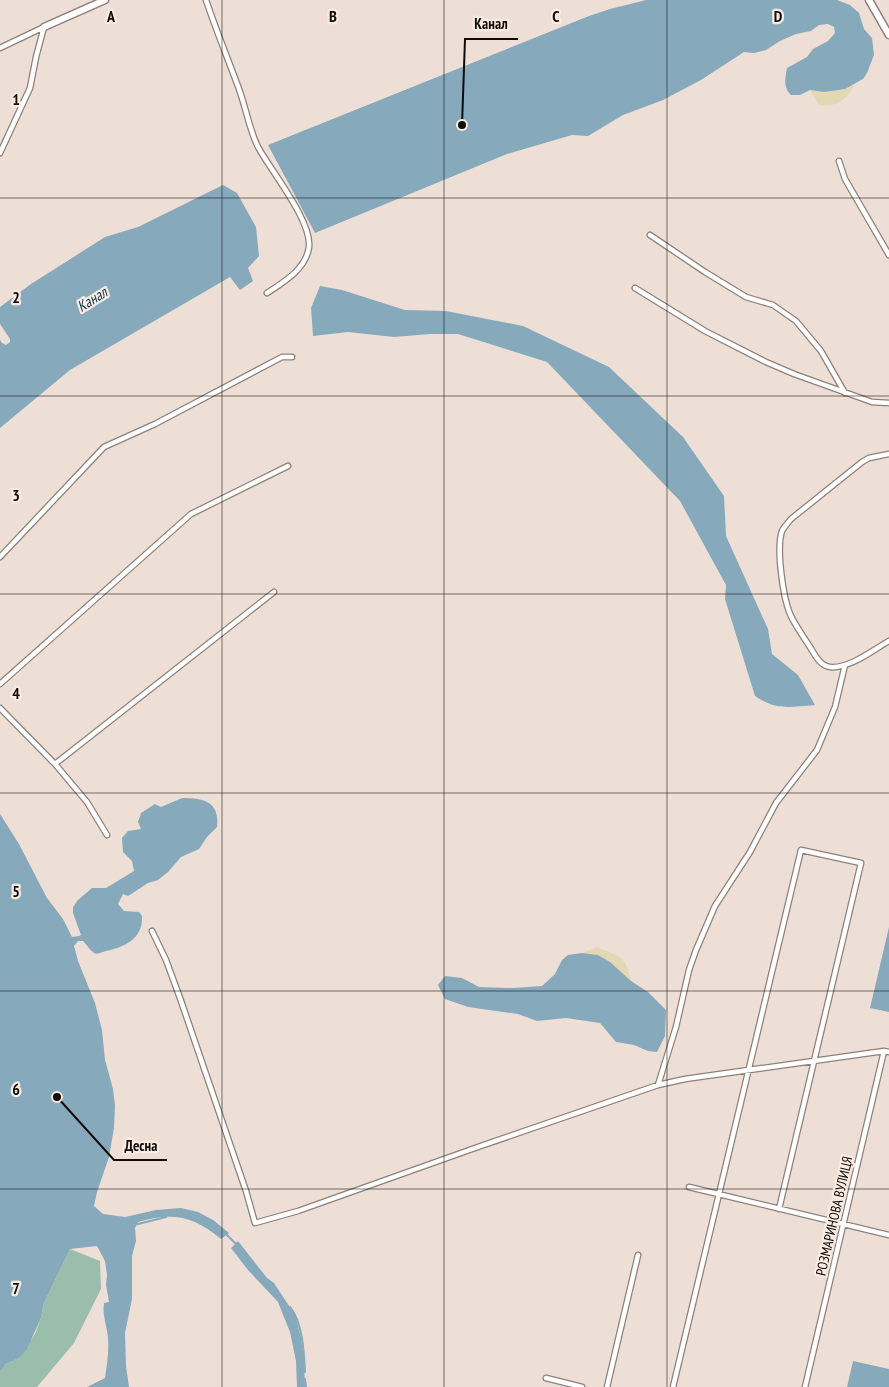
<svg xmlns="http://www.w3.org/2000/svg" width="889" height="1387" font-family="'PT Sans Narrow',sans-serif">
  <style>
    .forest { fill: #9abeab }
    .sand { fill: #e2d9b4 }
    .water { fill: #86a9bc }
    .pier { fill: #eedfd6 }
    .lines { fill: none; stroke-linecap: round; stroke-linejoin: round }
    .stream { stroke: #86a9bc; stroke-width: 2 }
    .street-casing { stroke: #8e8078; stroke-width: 7 }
    .secondary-casing { stroke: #8e8078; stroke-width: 9 }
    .street { stroke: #fff; stroke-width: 4.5 }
    .secondary { stroke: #fff; stroke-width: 6 }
    .grid { fill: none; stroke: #100c09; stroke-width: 1; stroke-opacity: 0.55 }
    .labels { text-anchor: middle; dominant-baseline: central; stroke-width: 4.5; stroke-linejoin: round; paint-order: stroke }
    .street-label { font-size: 14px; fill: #100c09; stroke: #fbece3 }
    .water-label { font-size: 15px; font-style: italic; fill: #06374c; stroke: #fbece3 }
    .grid-label { font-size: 16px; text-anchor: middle; font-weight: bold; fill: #100c09; stroke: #fbece3; stroke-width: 4.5; stroke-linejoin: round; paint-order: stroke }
    .leader { fill: none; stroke: #100c09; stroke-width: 2 }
    .callout-dot { fill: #100c09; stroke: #fbece3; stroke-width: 2 }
    .callout-label { font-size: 15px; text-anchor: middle; font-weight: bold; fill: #100c09; stroke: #fbece3; stroke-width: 4.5; stroke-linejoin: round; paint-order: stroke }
  </style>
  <rect width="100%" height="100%" fill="#eedfd6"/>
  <path class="forest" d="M70 1249 100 1261 101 1289 74 1343 37 1387H0V1372L6 1364 19 1358 35 1334 41 1318 44 1303Z"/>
  <path class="sand" d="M855 83C849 99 836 108 819 105L810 90C826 92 840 91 855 83Z
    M597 947C620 957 626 955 631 981L610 962 598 955 582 953Z"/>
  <path class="water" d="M646 0H837L850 5 859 13 864 29 872 38 874 55 867 73 863 79 845 89 824 92 810 90 800 95H791C783 87 785 79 787 68L807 57 813 49 828 41 835 33 834 27 828 24 819 25 811 31 796 34 780 41 766 50 754 53 744 52 701 80 663 100 623 115 588 136 572 135 507 154 315 233 268 145 589 16 610 9Z
    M223 185 237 193 256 227 259 256 248 268 253 281 240 290 230 277 70 370 0 428V307L31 284 105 237 138 227Z
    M320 286 342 290 405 310 446 311 523 326 609 367 683 437 724 496 726 536 768 629 772 654 798 675 815 705C789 707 777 711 755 696L725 599 726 585 680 501 547 362 458 334H430L394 337 348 332 313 336 311 308Z
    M182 798C203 798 220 801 217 827L207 837 199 849 181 857 168 872 158 880 148 883 128 896 123 894 118 904 124 911 139 912 142 916C143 939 125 947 106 951 102 952 98 955 94 953 90 950 87 945 83 941H78L74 946 78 961 95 1003 102 1030 105 1060 113 1089 115 1106 114 1128 109 1157 97 1192 94 1206 103 1214 125 1217 156 1210 181 1208 198 1212 213 1220 229 1233 221 1239C193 1216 173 1212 138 1222L135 1228 136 1241 132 1256V1299L125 1333 126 1366 129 1387H87L105 1378C107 1365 109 1352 108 1338 107 1326 102 1315 104 1303L109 1302 106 1285 107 1275 105 1261 97 1246 70 1249 44 1303 41 1318 27 1349 19 1358 6 1364 0 1372V814L19 844 47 898 63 919 72 937 79 936 81 935 73 913V907L78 900 92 888H106L134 871 132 861 123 852 122 838 128 831 141 829 138 822 141 813 155 804 161 807Z
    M889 927V1012L870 1008Z
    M582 953 598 955 610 962 631 981 648 992 666 1010 665 1036 657 1052 648 1051 634 1045 616 1042 600 1023 566 1018 537 1021 518 1014 468 1007 445 999 438 985 445 976 462 978 479 987 513 988 542 986 555 974 562 960 568 955Z
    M238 1241 267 1278 274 1283 295 1315 301 1338 304 1359 305 1387H297L296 1361 290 1332 278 1302 248 1270 231 1248Z
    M853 1361 889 1369V1387H847Z"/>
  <path class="pier" d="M0 324 10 339V342L6 345 2 343 0 340Z"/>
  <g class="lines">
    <path class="stream" d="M134 1225 166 1217
      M226 1234 237 1245
      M290 1307C303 1323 304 1353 305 1372
      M305 1379 306 1387"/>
    <defs>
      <path id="street" d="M206 0C216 30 228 59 239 89 246 108 249 129 258 147 271 171 312 221 309 247 306 269 284 282 267 293
        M0 48 44 27
        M0 153 30 88 36 57 44 27
        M839 161 845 179 889 255
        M650 235 705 272 746 297 773 305 796 321 821 351 845 393
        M635 288 705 331 766 362 794 374 872 402 889 403
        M889 454 869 458 862 462 791 519C788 523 784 527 782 531 776 548 783 597 790 614 795 625 803 636 810 647 815 655 820 666 830 667 849 669 873 650 889 641
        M0 557 104 447 155 424 282 357H292
        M0 684 191 514 288 466
        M0 708 55 764 87 802 107 835
        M55 764 274 592
        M152 931 166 960 180 998 246 1191 255 1223 298 1211 475 1148 658 1085 685 1079 884 1051 889 1052
        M658 1085 676 1027 689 970 696 950 715 906 750 852 776 803 817 750 835 707 845 665
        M689 1187 889 1235
        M546 1378 582 1387
        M607 1387 638 1255
        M673 1387 801 850 861 863 779 1209
        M805 1387 884 1051"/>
      <path id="secondary" d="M869 0 889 35
        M44 27 105 0"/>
    </defs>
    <use href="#street" class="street-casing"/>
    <use href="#secondary" class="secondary-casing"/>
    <use href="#street" class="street"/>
    <use href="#secondary" class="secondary"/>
  </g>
  <path class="grid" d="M222 0V1387M444 0V1387M667 0V1387M0 198H889M0 396H889M0 594H889M0 793H889M0 991H889M0 1189H889"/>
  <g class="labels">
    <g class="street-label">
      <text transform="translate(834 1216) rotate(-77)">РОЗМАРИНОВА ВУЛИЦЯ</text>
    </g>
    <g class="water-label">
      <text transform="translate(92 299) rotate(-32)">Канал</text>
    </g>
  </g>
  <g class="grid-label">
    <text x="111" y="22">A</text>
    <text x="333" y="22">B</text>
    <text x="556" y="22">C</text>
    <text x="778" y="22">D</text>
    <text x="16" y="105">1</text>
    <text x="16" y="303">2</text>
    <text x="16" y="501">3</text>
    <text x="16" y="699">4</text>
    <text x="16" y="897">5</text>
    <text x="16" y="1095">6</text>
    <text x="16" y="1294">7</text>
  </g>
  <path class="leader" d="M462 125L465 39H518M57 1097L114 1160H167"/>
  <g class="callout-dot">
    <circle cx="462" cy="125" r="5"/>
    <circle cx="57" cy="1097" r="5"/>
  </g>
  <g class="callout-label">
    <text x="491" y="29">Канал</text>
    <text x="141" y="1151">Десна</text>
  </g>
</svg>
